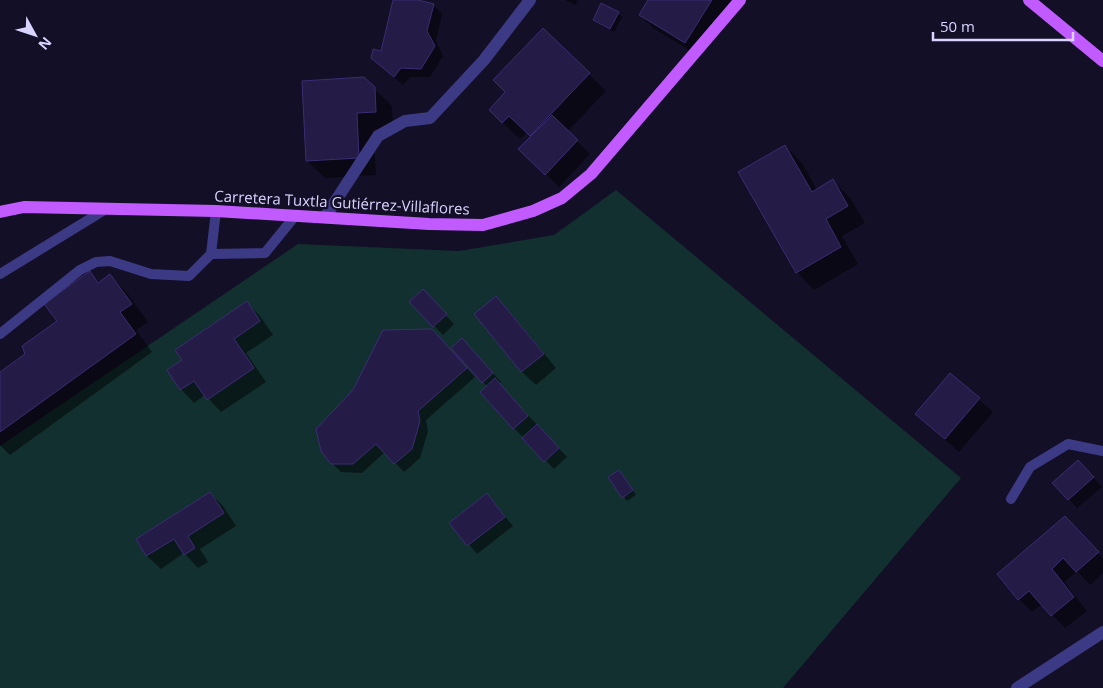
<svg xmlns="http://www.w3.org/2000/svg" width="1103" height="688" font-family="'Open Sans',sans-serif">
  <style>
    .green { fill: #12302f }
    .shadow { fill: #0007 }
    .building { fill: #241b47; stroke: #3b2d73 }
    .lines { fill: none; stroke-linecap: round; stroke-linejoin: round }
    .lane { stroke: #3d3a85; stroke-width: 10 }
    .street { stroke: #3d3a85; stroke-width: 12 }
    .primary { stroke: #c25bff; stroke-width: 12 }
    .labels { text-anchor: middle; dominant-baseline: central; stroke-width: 4.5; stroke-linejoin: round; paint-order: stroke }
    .street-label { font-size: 15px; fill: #d9d4ff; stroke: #130f26 }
  </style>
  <rect width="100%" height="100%" fill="#130f26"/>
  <path class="green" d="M616 190 961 478 783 688H0V446L298 244 459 251 554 235Z"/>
  <path class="shadow" d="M394 0H412L433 5 442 14 436 41 443 56 430 77H410L403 85 381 66 382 52Z
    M565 0H578L576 5Z
    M649 0H733L699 56 653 28 640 15Z
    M618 13 622 17 614 32 598 24 594 20Z
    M543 30 606 91 567 132 590 154 559 187 520 149 532 137 527 132 520 139 490 110 507 93Z
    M364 79 392 106 393 129 373 130 376 175 325 178 307 161Z
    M785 146 802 163 817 190 833 181 850 198 865 223 842 236 858 264 814 290 797 272Z
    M89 273 100 283 110 275 127 293 148 322 136 330 152 352 10 455 0 445V373L27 355 58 321Z
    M423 291 454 324 443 335 411 302Z
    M496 298 509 311 556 368 536 385 522 372 476 314Z
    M247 303 260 316 273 335 246 353 266 382 221 412 205 395 194 403 181 389 169 371 184 361Z
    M441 339 475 377 426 420 428 431 420 458 404 472 385 452 362 473 341 472 332 463Z
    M470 349 501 382 499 384 567 457 554 469 514 428 488 387 483 382Z
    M950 374 993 412 959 452 917 414Z
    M1087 470 1102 487 1077 508 1054 483Z
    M623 475 636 495 627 501 610 478Z
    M210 493 223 506 236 526 200 549 208 562 198 568 184 553 161 569 147 556 137 540Z
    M487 495 513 526 477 554 451 523Z
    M1078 531 1103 558V573L1090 585 1077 571 1064 582 1087 611 1065 628 1042 604 1032 612 1019 599Z"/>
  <path class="building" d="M393 0H418L434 4 427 31 435 46 421 69 401 68 394 77 371 58 373 49 381 51Z
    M648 0H712L685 43 639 15Z
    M601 3 619 12 610 29 593 20Z
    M543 28 590 73 530 136 509 116 502 123 489 110 505 92 493 80Z
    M364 77 375 87 376 112 357 113 359 158 306 161 302 81Z
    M552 115 578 140 545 175 518 149Z
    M785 145 812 192 833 179 848 206 826 219 841 247 796 273 738 172Z
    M90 271 98 283 110 274 132 304 120 312 136 334 0 432V372L25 354 22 346 57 321 44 304Z
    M423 289 447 314 433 327 409 302Z
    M496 296 544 354 521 372 474 314Z
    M247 301 260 321 234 339 254 368 207 400 194 381 180 390 167 370 182 360 175 350Z
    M432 329 467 368 418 411 420 421 412 449 394 464 376 444 353 464H331L321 451 316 429 353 390 383 330Z
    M462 338 493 373 482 383 451 348Z
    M950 373 980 398 945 439 915 414Z
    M495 378 528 416 513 429 480 392Z
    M537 424 559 448 544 462 522 438Z
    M1078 460 1094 477 1068 500 1052 483Z
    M619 470 633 490 622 498 608 477Z
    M210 492 224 513 188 536 195 548 184 555 174 539 146 556 136 539Z
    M487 493 505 517 467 546 449 523Z
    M1065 516 1099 552 1076 572 1063 558 1052 569 1074 597 1051 616 1029 591 1018 600 997 574Z"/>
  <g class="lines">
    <path class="lane" d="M211 254 265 253 295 216
      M0 274 106 209
      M0 334 80 270 96 262 110 261 151 274 189 276 211 254 216 211
      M1011 499 1030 467 1068 444 1103 451"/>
    <path class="street" d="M325 217 378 136 405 121 430 118 484 60 530 0
      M1017 688 1103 632"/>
    <path class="primary" d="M1029 0 1103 61
      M0 212 24 207 216 211 429 224 483 225 533 211 562 198 591 174 740 0"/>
  </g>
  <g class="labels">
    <g class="street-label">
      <text transform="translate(342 202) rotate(3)">Carretera Tuxtla Gutiérrez-Villaflores</text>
    </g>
  </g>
  <g transform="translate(35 35) rotate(130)" stroke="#130f26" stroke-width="4" paint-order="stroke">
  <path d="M0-4L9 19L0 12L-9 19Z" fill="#d9d4ff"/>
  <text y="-8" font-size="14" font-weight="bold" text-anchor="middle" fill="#d9d4ff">N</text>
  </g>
  <path d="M933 32v8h140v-8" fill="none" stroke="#d9d4ff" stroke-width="2.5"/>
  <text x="940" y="32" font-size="15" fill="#d9d4ff" stroke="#130f26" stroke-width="4" paint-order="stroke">50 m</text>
</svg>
